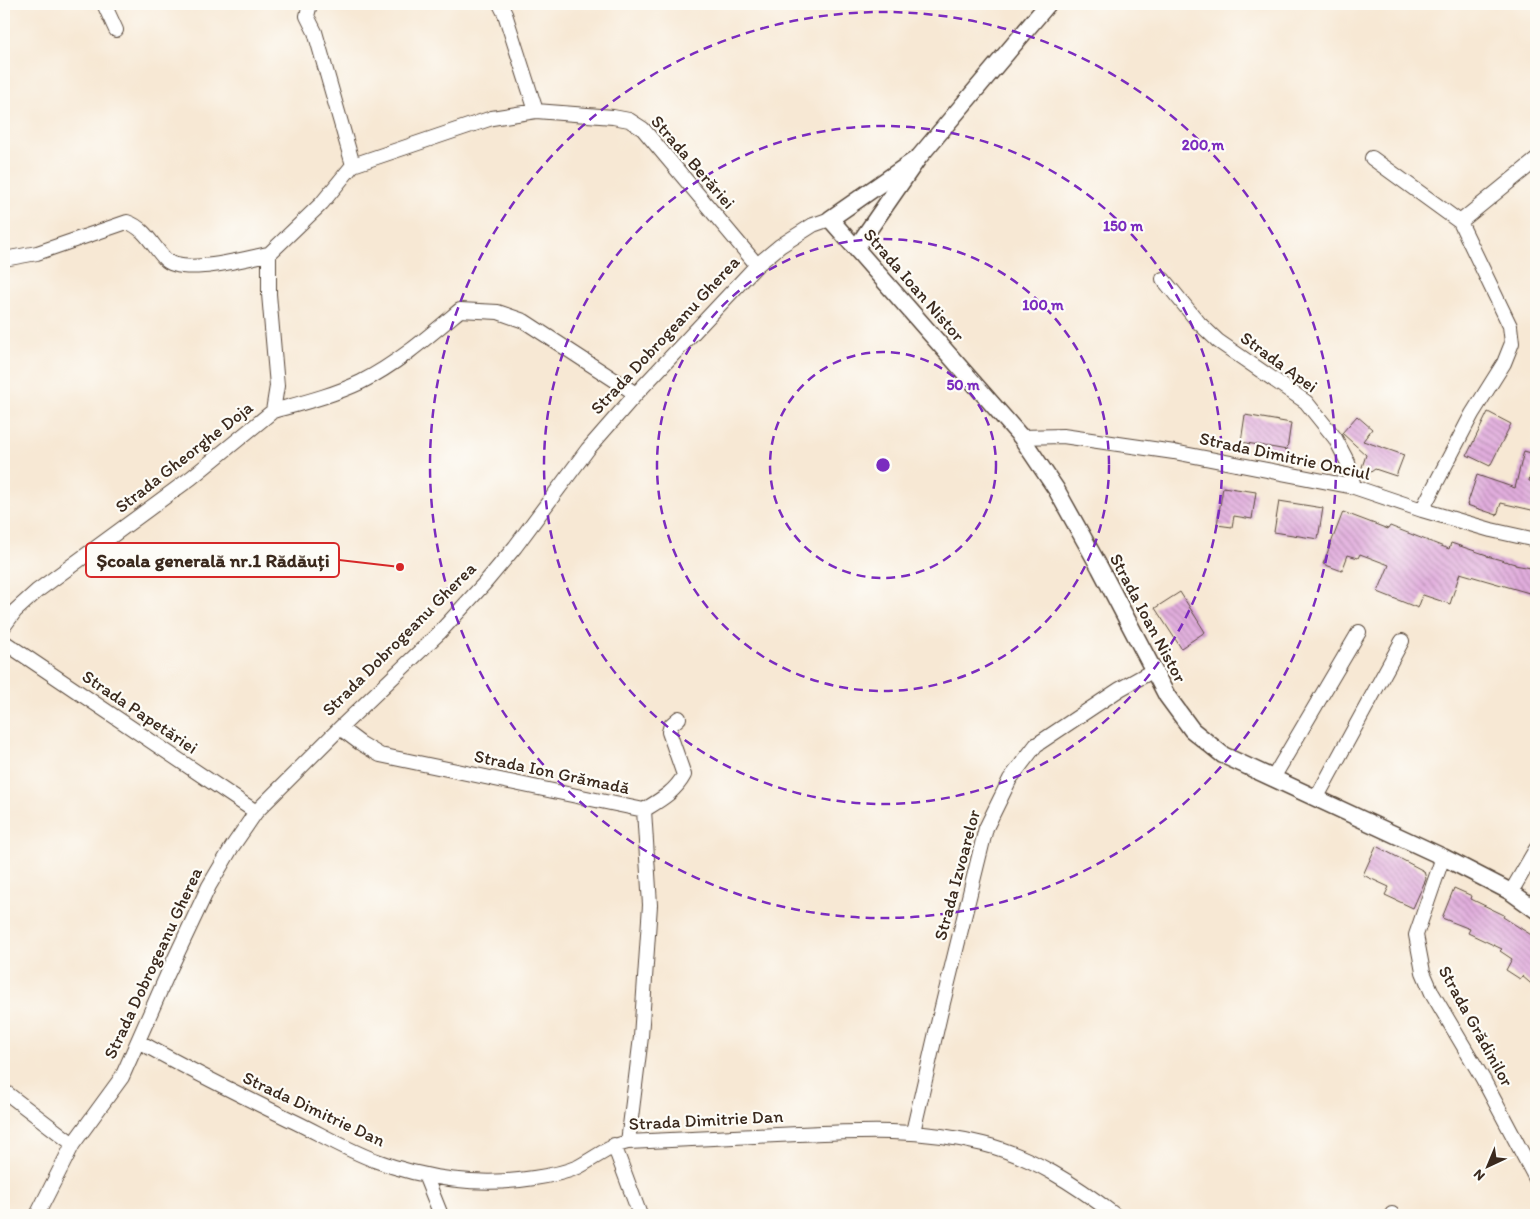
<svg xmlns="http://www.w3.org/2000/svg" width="1540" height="1219" font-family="Itim,sans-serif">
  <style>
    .building { fill: url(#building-back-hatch) }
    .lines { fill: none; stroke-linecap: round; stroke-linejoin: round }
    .minor-casing { stroke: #574639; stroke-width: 16 }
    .tertiary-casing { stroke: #574639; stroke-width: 19 }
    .minor { stroke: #fff; stroke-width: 14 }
    .tertiary { stroke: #fff; stroke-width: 16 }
    .ring { fill: none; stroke: #7b2cbf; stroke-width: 2.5; stroke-dasharray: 9 6 }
    .labels { text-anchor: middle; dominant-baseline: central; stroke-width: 4.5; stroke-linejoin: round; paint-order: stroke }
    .street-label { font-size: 18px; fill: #3b2a1e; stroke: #fdfcf7 }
    .centre { fill: #7b2cbf; stroke: #fdfcf7; stroke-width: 2.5 }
    .ring-label { font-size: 15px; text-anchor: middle; font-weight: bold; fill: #7b2cbf; stroke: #fdfcf7; stroke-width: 4.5; stroke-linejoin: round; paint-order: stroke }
    .leader { fill: none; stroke: #d62828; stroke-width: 2 }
    .callout-dot { fill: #d62828; stroke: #fdfcf7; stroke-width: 2 }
    .callout { fill: #fdfcf7; stroke: #d62828; stroke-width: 2 }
    .callout-label { font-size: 19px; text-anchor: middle; font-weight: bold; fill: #3b2a1e }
  </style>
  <defs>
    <pattern id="building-back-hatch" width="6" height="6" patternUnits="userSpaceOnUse" patternTransform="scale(1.25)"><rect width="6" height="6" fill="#e1addd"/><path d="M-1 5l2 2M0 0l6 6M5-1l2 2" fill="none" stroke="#b88db3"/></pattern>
  </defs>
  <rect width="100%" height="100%" fill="#fdfcf7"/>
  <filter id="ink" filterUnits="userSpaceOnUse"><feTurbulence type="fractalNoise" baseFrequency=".02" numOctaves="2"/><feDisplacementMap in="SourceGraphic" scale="10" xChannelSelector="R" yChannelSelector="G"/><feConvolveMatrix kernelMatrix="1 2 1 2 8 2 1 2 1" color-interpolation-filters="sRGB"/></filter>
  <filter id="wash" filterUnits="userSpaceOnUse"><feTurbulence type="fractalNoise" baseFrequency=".0096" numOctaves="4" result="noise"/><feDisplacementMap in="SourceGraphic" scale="20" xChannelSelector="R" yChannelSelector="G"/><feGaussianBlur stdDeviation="1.12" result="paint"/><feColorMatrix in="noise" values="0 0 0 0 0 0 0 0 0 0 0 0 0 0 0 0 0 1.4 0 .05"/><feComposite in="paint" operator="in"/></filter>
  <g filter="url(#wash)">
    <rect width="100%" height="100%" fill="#f7e8d4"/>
    <g id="blocks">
      <path class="building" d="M1488 412 1511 424 1490 466 1467 455Z
        M1245 415 1291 423 1287 450 1241 442Z
        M1357 416 1372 429 1363 441 1404 455 1396 476 1375 469 1368 474 1362 467 1366 455 1342 433Z
        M1524 451 1535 454 1529 481 1536 482V511L1501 503 1497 515 1467 505 1477 475 1515 488Z
        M1223 487 1256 492 1252 519 1234 516 1232 527 1217 525Z
        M1279 501 1323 508 1318 539 1274 532Z
        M1343 512 1388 529 1390 526 1449 549 1451 543 1487 555V556L1515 564V565L1536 569V595L1460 573 1450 604 1423 595 1418 608 1378 592 1389 565 1360 554 1358 558 1348 555 1342 571 1323 564Z
        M1180 592 1205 632 1181 648 1155 608Z
        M1376 846 1424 871 1426 879 1413 908 1385 895 1389 887 1363 875Z
        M1454 888 1472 896 1471 899 1504 915 1503 917 1536 938V988L1522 976 1520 979 1506 970 1512 959 1500 951 1502 949 1468 933 1470 929 1442 918Z"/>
    </g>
  </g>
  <g filter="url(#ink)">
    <use href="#blocks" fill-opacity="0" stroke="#574639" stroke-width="1"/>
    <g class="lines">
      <defs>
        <path id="minor" d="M104 4 116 30
          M500 4 505 14 536 111
          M1372 158 1460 222 1510 326 1512 343 1504 363 1472 414 1422 510
          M353 165 492 118 536 111 613 117 629 120 643 129 757 265
          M1460 222 1536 160
          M4 259 37 253 127 222C145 228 152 245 165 259 182 277 246 258 269 254
          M1163 279 1199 323 1218 341 1306 402 1335 438 1348 463 1354 487
          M273 411C302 403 334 395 361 382 397 364 429 336 460 310L498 312 524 321 636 394
          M1021 437 1063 436 1174 452 1354 487 1422 510 1491 530 1536 540
          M4 626 15 611 37 591 191 478 273 411 277 386 269 294V254L322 203 353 165 315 32 307 16 310 4
          M4 642 256 812
          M340 728 360 743 380 755 644 810 650 905 641 1037 628 1142
          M1273 778 1359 632
          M1317 797 1402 641
          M644 810C660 800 675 792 684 775L669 732 671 725 679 718
          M1443 857 1416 935 1423 972 1432 993 1483 1079 1536 1179
          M1511 892 1536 849
          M138 1041C187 1069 238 1094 289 1119 317 1132 345 1149 374 1160 424 1179 481 1187 534 1178 548 1176 564 1173 578 1167 595 1158 609 1146 628 1142 685 1139 741 1137 798 1134 861 1131 921 1128 983 1144 1032 1156 1076 1185 1115 1215
          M4 1091 73 1144
          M913 1132 940 1015 986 828 1010 779 1036 745 1120 689 1154 670
          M614 1145 640 1215
          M425 1175 441 1215
          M37 1215 73 1144 122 1077 168 973 209 886 232 847 256 812 340 728 439 633 484 584 515 547 588 449 636 394 757 265 780 246 813 225 830 219
          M1392 1215V1214"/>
        <path id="tertiary" d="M919 157 830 219 1021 437 1056 489 1100 568 1167 696 1192 730 1223 755 1443 857 1511 892 1536 910
          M856 248 919 157 1048 4"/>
      </defs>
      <use href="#minor" class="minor-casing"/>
      <use href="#tertiary" class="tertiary-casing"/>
      <use href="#minor" class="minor"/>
      <use href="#tertiary" class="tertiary"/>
    </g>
  </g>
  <g class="ring">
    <circle cx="883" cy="465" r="113"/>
    <circle cx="883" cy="465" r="226"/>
    <circle cx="883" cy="465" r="339"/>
    <circle cx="883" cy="465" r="453"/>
  </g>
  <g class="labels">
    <g class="street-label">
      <text transform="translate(693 162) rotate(49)">Strada Berăriei</text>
      <text transform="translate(914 285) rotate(49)">Strada Ioan Nistor</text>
      <text transform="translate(665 335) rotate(-47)">Strada Dobrogeanu Gherea</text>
      <text transform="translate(1279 362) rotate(36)">Strada Apei</text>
      <text transform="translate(1285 456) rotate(12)">Strada Dimitrie Onciul</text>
      <text transform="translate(184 457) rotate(-38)">Strada Gheorghe Doja</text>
      <text transform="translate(1148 618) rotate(62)">Strada Ioan Nistor</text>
      <text transform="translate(399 639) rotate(-45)">Strada Dobrogeanu Gherea</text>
      <text transform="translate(140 712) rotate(34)">Strada Papetăriei</text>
      <text transform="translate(552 772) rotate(12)">Strada Ion Grămadă</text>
      <text transform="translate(957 875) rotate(-75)">Strada Izvoarelor</text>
      <text transform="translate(153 963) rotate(-65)">Strada Dobrogeanu Gherea</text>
      <text transform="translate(1476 1026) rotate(61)">Strada Grădinilor</text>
      <text transform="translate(314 1109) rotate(25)">Strada Dimitrie Dan</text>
      <text transform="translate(706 1120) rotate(-3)">Strada Dimitrie Dan</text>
    </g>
  </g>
  <circle cx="883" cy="465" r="8" class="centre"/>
  <g class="ring-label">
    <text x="1203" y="150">200 m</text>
    <text x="1123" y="231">150 m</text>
    <text x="1043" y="310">100 m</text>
    <text x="963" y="390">50 m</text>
  </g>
  <path class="leader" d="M400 567L339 560"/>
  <circle class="callout-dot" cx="400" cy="567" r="5"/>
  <rect class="callout" x="86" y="543" width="253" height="34" rx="5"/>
  <g class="callout-label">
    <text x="213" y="567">Școala generală nr.1 Rădăuți</text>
  </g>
  <rect width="1540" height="1219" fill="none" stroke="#fdfcf7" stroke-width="20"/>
  <g transform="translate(1488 1166) rotate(224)" stroke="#fdfcf7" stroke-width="4" paint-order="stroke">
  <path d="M0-4L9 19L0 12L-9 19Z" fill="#3b2a1e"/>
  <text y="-8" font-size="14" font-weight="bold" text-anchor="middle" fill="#3b2a1e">N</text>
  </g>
</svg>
